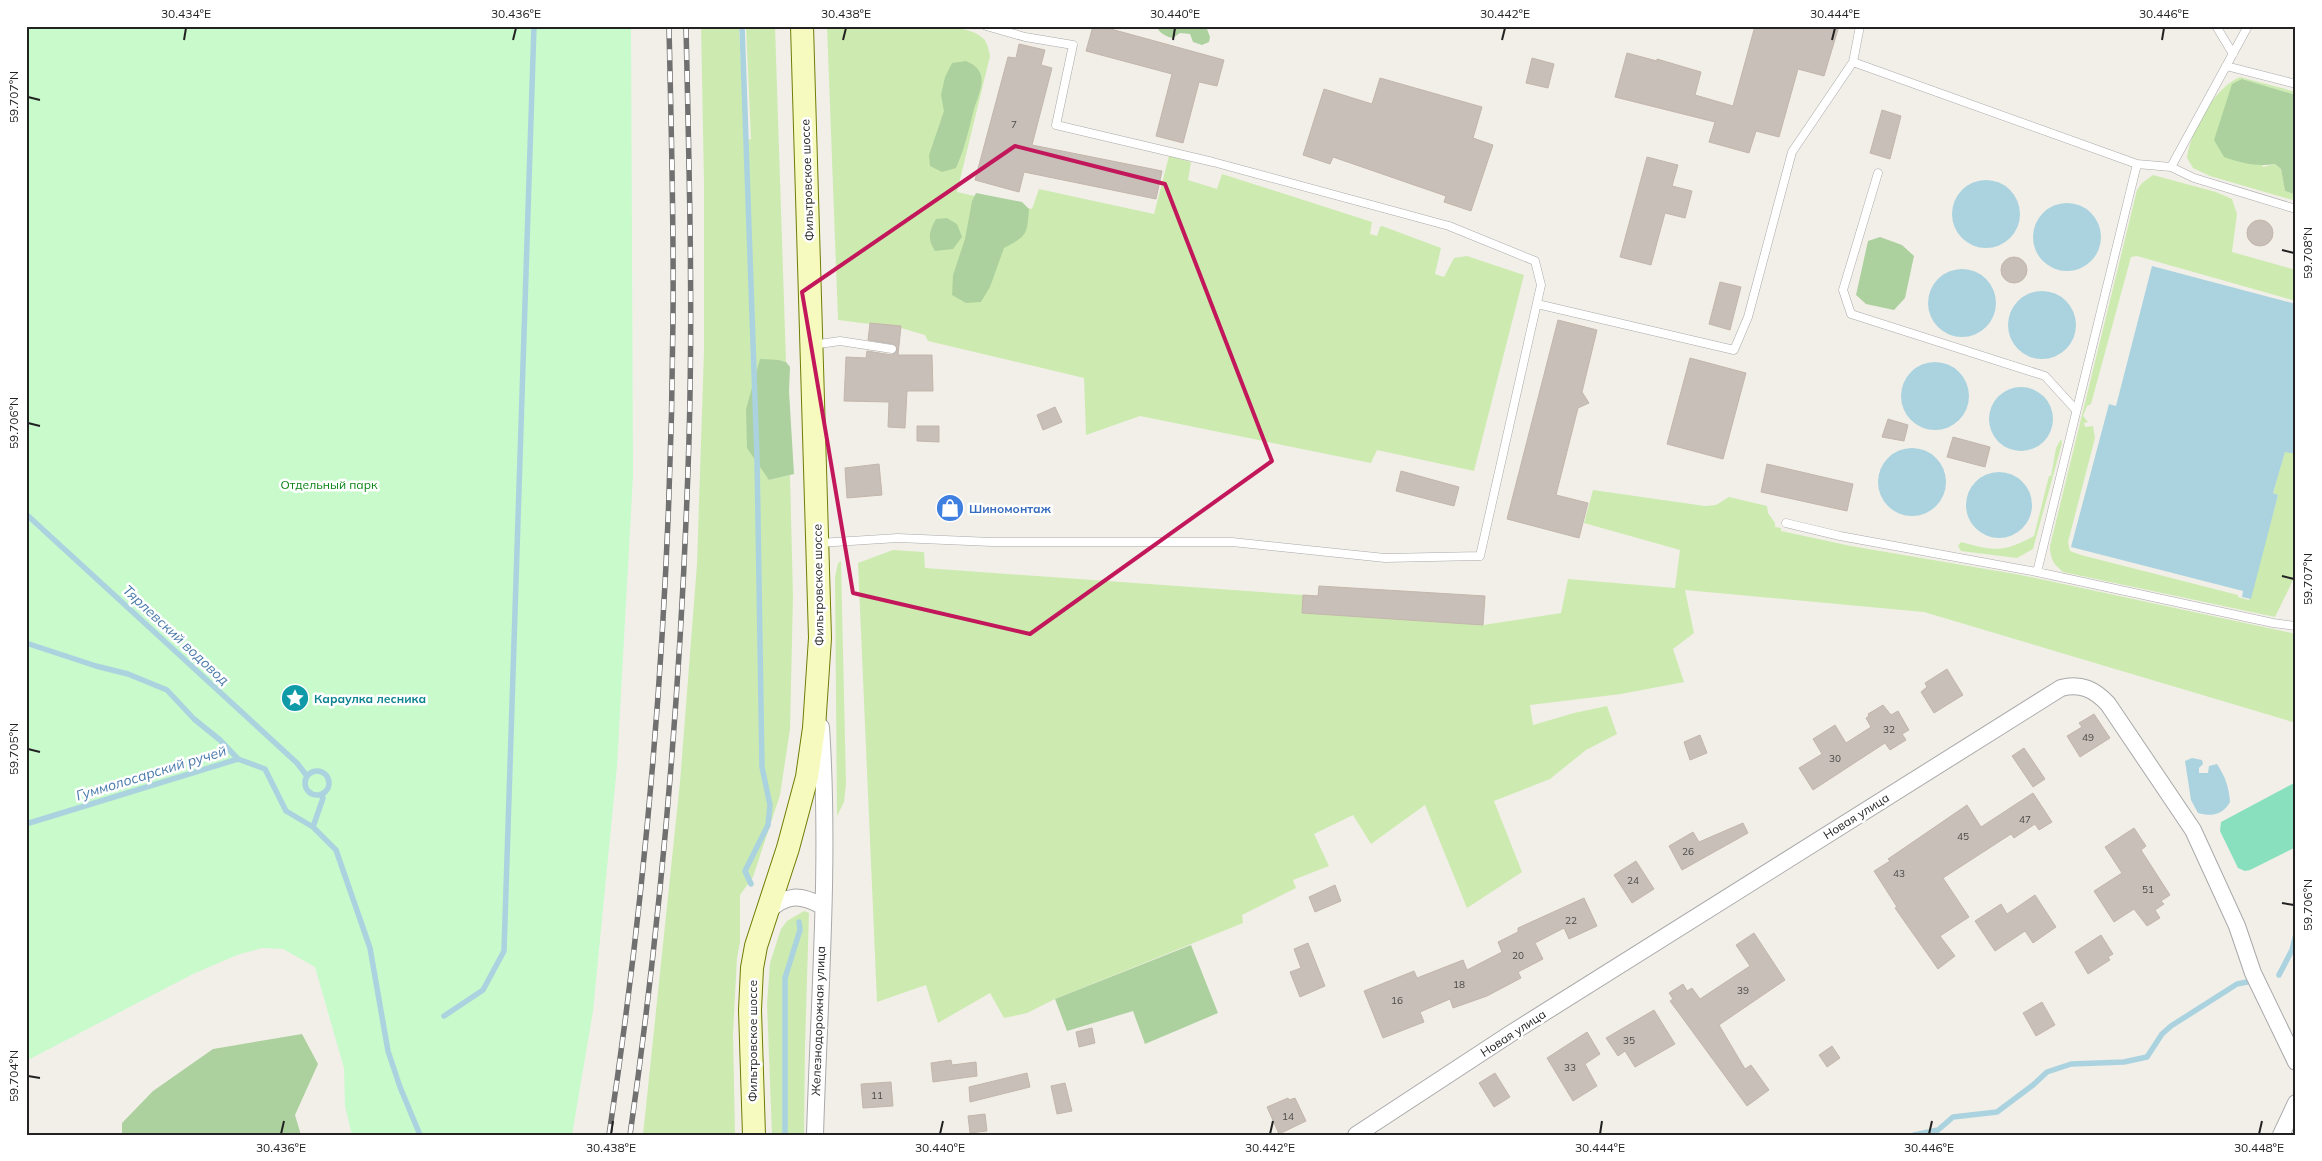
<svg xmlns="http://www.w3.org/2000/svg" width="2322" height="1161" font-family="Mulish,sans-serif">
  <style>
    .grass { fill: #cdebb0 }
    .forest { fill: #add19e }
    .park { fill: #c8facc }
    .pitch { fill: #88e0be }
    .water { fill: #aad3df }
    .lines { fill: none; stroke-linecap: round; stroke-linejoin: round }
    .stream { stroke: #aad3df; stroke-width: 5.5 }
    .building { fill: #c7bfb8; stroke: #c4b6ab }
    .service-casing { stroke: #a9a9a9; stroke-width: 9 }
    .minor-casing { stroke: #a9a9a9; stroke-width: 18 }
    .secondary-casing { stroke: #707d05; stroke-width: 24 }
    .service { stroke: #fff; stroke-width: 8 }
    .minor { stroke: #fff; stroke-width: 16 }
    .secondary { stroke: #f7fabf; stroke-width: 22 }
    .rail-casing { stroke: #707070; stroke-width: 5.5 }
    .rail { stroke: #fff; stroke-width: 4; stroke-dasharray: 11; stroke-linecap: butt }
    .marked { fill: none; stroke: #c2185b; stroke-width: 4; stroke-linejoin: round }
    .ticks { fill: none; stroke: #222; stroke-width: 2 }
    .labels { text-anchor: middle; dominant-baseline: central; stroke-width: 5; stroke-linejoin: round; paint-order: stroke }
    .number-label { font-size: 10px; fill: #4b4948 }
    .street-label { font-size: 12px; fill: #222; stroke: #fff }
    .park-label { font-size: 12px; fill: #0c8416; stroke: #fff }
    .shop-label { font-size: 12px; font-weight: bold; fill: #366cbe; stroke: #fff; text-anchor: start }
    .culture-label { font-size: 12px; font-weight: bold; fill: #0d838f; stroke: #fff; text-anchor: start }
    .water-label { font-size: 14px; font-style: italic; fill: #4a7aab; stroke: #fff }
    .neatline { fill: none; stroke: #222; stroke-width: 2 }
    .ticks-label { font-size: 12px; text-anchor: middle; fill: #222 }
  </style>
  <rect width="100%" height="100%" fill="#f2efe9"/>
  <path class="grass" d="M701 26H739L745 141 751 139 746 26H775L786 362 779 360 769 480 790 475 793 596 790 729 780 795 753 877 740 895V942L737 958 733 1034 735 1135H643L680 782 697 564 704 350V184Z
    M827 26C857 26 960 19 980 36 988 41 988 48 990 56L957 192 1032 209 1039 189 1154 214 1169 156 1191 162 1188 180 1217 189 1222 174 1372 222 1370 234 1377 236 1380 227 1382 226 1441 248 1435 274 1444 277 1454 258 1467 256 1524 275 1474 471 1377 450 1371 463 1140 416 1086 435 1084 378 928 341 925 335 901 328 838 320Z
    M2240 77 2296 92V95L2242 79 2263 167 2275 164 2281 169 2285 191 2296 195V201L2210 176 2193 168 2187 158C2191 130 2213 89 2240 77Z
    M2153 175 2216 192 2232 199 2237 214 2232 252 2296 270V301L2137 256 2131 257 2091 404 2087 406 2083 416 2088 422 2084 423 2085 427 2093 426 2095 438 2068 542 2070 551 2081 555 2238 595V597L2249 600 2278 495 2273 493 2285 451 2296 454V574L2275 617 2063 572C2053 564 2050 558 2050 546L2137 190 2142 183Z
    M2061 439 2062 443 2033 549 2017 558 1961 551 1958 546 1961 542C1994 551 2003 553 2034 536L2049 476H2051L2056 448Z
    M1593 490 1705 506 1716 505 1729 497 1767 506 1768 513 1775 523V527L1781 528V531L1851 546 2021 575 2296 634V723L1924 612 1685 590 1694 633 1673 649 1684 682 1621 694 1530 705 1533 725 1574 713 1607 706 1617 734 1586 750 1550 779 1494 801 1522 872 1467 908 1425 805 1371 844 1353 815 1314 834 1329 866 1293 880 1296 888 1242 915 1243 923 1055 999 1027 1013 1004 1018 990 993 938 1023 926 985 877 1002 858 563 893 550 924 552 925 568 1303 595V613L1483 625 1561 613 1568 579 1675 588 1680 550 1584 523Z
    M841 561 846 784 844 802 837 816 835 577 838 563Z
    M804 911 809 913 805 1047 804 1135H772L767 1004 770 963 781 929 787 921Z"/>
  <path class="forest" d="M1157 26H1217L1207 29 1210 37 1209 42 1202 45 1193 42 1190 34 1180 33 1173 38C1167 37 1158 33 1157 26Z
    M966 61C993 72 978 93 973 113 968 133 964 150 956 168L942 172 930 166 929 155 944 111 941 95 945 77 952 63Z
    M2242 79 2296 95V195L2285 191 2281 169 2275 164C2257 167 2241 163 2224 157L2214 140 2232 84Z
    M976 193 1022 202 1029 209C1027 235 1027 236 1004 248L990 287 981 302 966 303 952 295 953 275 965 239 972 201Z
    M947 218 957 224 962 237 953 249 935 251C927 239 929 231 936 219Z
    M1880 237 1902 245 1914 256 1905 298 1894 310 1866 304 1856 295 1868 241Z
    M760 359 779 360 786 362 790 367 789 391 794 474 769 480 747 448 746 409Z
    M1191 945 1218 1013 1145 1044 1133 1011 1067 1031 1055 999Z
    M302 1034 318 1064 295 1115 301 1135H122V1123L153 1091 213 1049Z"/>
  <path class="park" d="M26 26H631L633 476 617 766 593 1011 572 1135H352L345 1106 344 1068 315 967 283 949 262 948 237 955 193 974 26 1061Z"/>
  <path class="pitch" d="M2296 782V847L2250 870 2245 871 2238 868 2220 831 2221 822Z"/>
  <path class="water" d="M1952 214a34 34 0 1 1 68 0a34 34 0 1 1-68 0Z
    M2033 237a34 34 0 1 1 68 0a34 34 0 1 1-68 0Z
    M2152 266 2296 304V454L2285 452 2273 493 2278 495 2251 599 2242 597 2243 591 2071 547 2109 404 2116 406Z
    M1928 303a34 34 0 1 1 68 0a34 34 0 1 1-68 0Z
    M2008 325a34 34 0 1 1 68 0a34 34 0 1 1-68 0Z
    M1901 396a34 34 0 1 1 68 0a34 34 0 1 1-68 0Z
    M1989 419a32 32 0 1 1 64 0a32 32 0 1 1-64 0Z
    M1878 482a34 34 0 1 1 68 0a34 34 0 1 1-68 0Z
    M1966 505a33 33 0 1 1 66 0a33 33 0 1 1-66 0Z
    M2192 758 2202 760 2203 764 2199 768V773H2208L2209 766 2217 764C2225 776 2229 787 2230 802 2223 815 2211 817 2198 813L2191 800 2185 761Z"/>
  <g class="lines">
    <path class="stream" d="M742 26 757 458 762 767 770 805 768 825 745 871 751 884
      M26 514 297 763 307 776
      M26 643 96 666 128 674 167 690 194 719 220 740 238 759
      M305 783a12 12 0 1 1 24 0a12 12 0 1 1-24 0Z
      M26 824 238 759 265 769 286 811 313 827 336 850 370 948 388 1051 400 1087 420 1135
      M313 827 323 798 321 794
      M2279 975 2292 950 2296 934
      M444 1016 483 990 504 951 534 26
      M785 1135V978L800 930 799 922
      M1914 1135 1938 1130 1953 1117 1997 1112 2033 1085 2047 1072 2071 1064 2124 1062 2147 1057 2162 1034 2171 1026 2237 984 2252 981"/>
  </g>
  <path class="building" d="M1093 26H1100L1224 60 1217 86 1199 82 1183 143 1156 136 1172 74 1086 51Z
    M1755 26H1839L1824 76 1798 69 1779 137 1756 131 1749 153 1709 142 1715 122 1615 97 1627 53 1657 61V59L1701 72 1695 95 1733 106Z
    M1019 44 1045 50 1041 65 1052 68 1032 145 1162 171 1156 199 1024 172 1019 192 975 180 1008 57 1016 58Z
    M1532 58 1554 64 1548 88 1526 83Z
    M1380 78 1482 107 1473 138 1493 145 1471 211 1444 202 1446 196 1333 157 1330 164 1303 155 1324 89 1372 104Z
    M1882 110 1901 116 1890 159 1870 153Z
    M1647 157 1678 165 1672 186 1692 191 1685 218 1665 213 1651 265 1620 257Z
    M2247 233a13 13 0 1 1 26 0a13 13 0 1 1-26 0Z
    M2001 270a13 13 0 1 1 26 0a13 13 0 1 1-26 0Z
    M1720 282 1741 287 1730 330 1709 324Z
    M1558 320 1597 330 1582 392 1589 403 1578 408 1556 495 1588 503 1579 538 1507 519Z
    M870 323 901 326 898 355H932L933 391H907L905 428 888 427 889 402 844 401 846 357 866 358 867 351 892 355 897 350 893 344 868 340Z
    M1690 358 1746 373 1723 459 1667 444Z
    M1055 407 1062 422 1043 430 1037 415Z
    M1888 419 1908 425 1904 441 1882 437Z
    M917 426H939V442L917 441Z
    M1953 437 1990 447 1985 467 1947 457Z
    M879 464 882 495 847 498 845 468Z
    M1767 464 1853 484 1847 511 1761 492Z
    M1401 471 1459 487 1454 506 1396 491Z
    M1319 586 1485 596 1483 625 1302 613 1303 595 1318 596Z
    M1947 669 1963 695 1934 713 1921 692 1927 687 1925 683Z
    M1883 705 1891 715 1898 711 1909 730 1902 734 1906 740 1890 750 1885 743 1813 790 1799 768 1822 754 1813 739 1835 725 1846 743 1871 727 1866 718 1869 716 1868 714Z
    M2094 714 2110 738 2080 757 2067 736 2082 727 2079 723Z
    M1700 735 1707 753 1690 760 1684 742Z
    M2024 748 2045 779 2033 787 2012 756Z
    M2033 793 2052 822 2039 830 2035 824 2014 838 2011 834 1943 878 1969 917 1940 936 1955 956 1938 969 1895 908 1897 907 1874 871 1890 861 1888 859 1967 805 1981 827Z
    M1743 823 1748 833 1682 870 1669 846 1693 832 1699 842Z
    M2134 828 2146 846 2141 850 2170 895 2161 901 2164 904 2155 910 2160 918 2147 926 2134 909 2114 922 2094 891 2122 873 2105 847Z
    M1636 861 1654 889 1632 903 1614 875Z
    M1335 885 1341 901 1315 912 1309 897Z
    M2035 895 2056 927 2033 943 2025 931 1995 951 1975 921 2001 904 2007 914Z
    M1584 898 1597 926 1569 939 1564 928 1535 943 1543 959 1518 972 1521 978 1487 996 1453 1008 1450 999 1420 1012 1424 1022 1383 1038 1364 991 1414 971 1417 978 1463 960 1467 970 1502 952 1498 942 1518 932V928Z
    M1754 933 1785 980 1719 1025 1745 1069 1751 1065 1769 1090 1747 1106 1670 1001 1673 999 1669 993 1683 984 1687 991 1692 988 1700 999 1750 966 1736 945Z
    M2101 935 2113 954 2108 957 2110 960 2088 974 2075 952Z
    M1308 943 1325 986 1300 997 1290 972 1301 968 1294 949Z
    M2042 1002 2055 1025 2036 1036 2023 1013Z
    M1654 1010 1675 1044 1635 1067 1625 1051 1618 1056 1606 1038Z
    M1092 1028 1095 1043 1079 1047 1076 1032Z
    M1587 1032 1600 1054 1585 1064 1597 1086 1573 1101 1547 1058Z
    M1832 1046 1840 1058 1827 1067 1819 1055Z
    M951 1060 952 1065 976 1062 977 1076 933 1082 931 1063Z
    M1027 1073 1030 1087 970 1102 969 1087Z
    M1495 1073 1510 1097 1494 1107 1479 1083Z
    M891 1082 893 1106 863 1108 861 1084Z
    M1065 1083 1072 1111 1057 1114 1051 1086Z
    M1288 1098 1289 1100 1295 1098 1306 1121 1279 1134 1267 1107Z
    M985 1114 987 1131 970 1133 968 1116Z"/>
  <g class="lines">
    <defs>
      <path id="service" d="M2216 26 2233 54
        M1853 62 1860 26
        M2226 66 2296 84
        M2171 167 2248 26
        M1878 173 1843 290 1851 314 2045 376 2076 410
        M1537 304 1734 350 1748 317 1792 152 1853 62 2137 164 2171 167 2194 178 2296 209
        M812 345 840 341 892 349
        M1786 523 1840 536 2037 572 2273 623 2296 626
        M819 543 898 538 992 542H1232L1385 558 1480 556 1541 285 1535 261 1449 226 1213 162 1056 125 1073 45 1025 37 986 26
        M2037 572 2137 164"/>
      <path id="minor" d="M768 911C787 894 800 894 822 906
        M815 1135C819 999 830 863 821 727
        M1356 1135 1510 1034 2061 688C2081 683 2094 689 2108 704L2193 830 2237 926 2253 973 2296 1062
        M2281 1135 2296 1103"/>
      <path id="secondary" d="M754 1135 750 1010 752 968 756 946 788 848 807 777 814 728 820 638 802 26"/>
    </defs>
    <use href="#service" class="service-casing"/>
    <use href="#minor" class="minor-casing"/>
    <use href="#secondary" class="secondary-casing"/>
    <use href="#service" class="service"/>
    <use href="#minor" class="minor"/>
    <use href="#secondary" class="secondary"/>
    <defs>
      <path id="rail" d="M609 1135C650 865 671 590 673 317 674 220 671 123 669 26
        M630 1135C663 905 682 672 689 439 693 302 689 164 686 26"/>
    </defs>
    <use href="#rail" class="rail-casing"/>
    <use href="#rail" class="rail"/>
  </g>
  <path class="marked" d="M1015 146 1165 184 1272 461 1030 634 853 593 802 292Z"/>
  <path class="ticks" d="M184 40 186 28M513 40 516 28M843 40 846 28M1173 40 1175 28M1502 40 1505 28M1832 40 1835 28M2162 40 2164 28M28 97 40 100M2282 250 2294 253M28 423 40 426M2282 576 2294 579M28 749 40 752M2282 903 2294 905M28 1076 40 1078M281 1134 284 1121M611 1134 613 1121M940 1134 943 1121M1270 1134 1273 1121M1600 1134 1602 1121M1929 1134 1932 1121M2259 1134 2262 1121"/>
  <defs>
    <symbol id="shop-disc" viewBox="-11 -11 22 22"><circle r="9.5" fill="#3f7fe0" stroke="#fff"/><path d="M-5-2.5h2.3a2.7 3.5 0 0 1 5.4 0H5L5.5 6h-11ZM-1.5-2.5h3a1.5 2.3 0 0 0-3 0Z" fill="#fff"/></symbol>
    <symbol id="sight-disc" viewBox="-11 -11 22 22"><circle r="9.5" fill="#0f9aa8" stroke="#fff"/><path d="M0-6L1.8-2.2L6-1.7L2.9 1.2L3.7 5.4L0 3.3L-3.7 5.4L-2.9 1.2L-6-1.7L-1.8-2.2Z" fill="#fff"/></symbol>
  </defs>
  <g fill-rule="evenodd">
    <use href="#shop-disc" x="934" y="492" width="32" height="32"/>
    <use href="#sight-disc" x="279" y="682" width="32" height="32"/>
  </g>
  <g class="labels">
    <g class="number-label">
      <text x="1014" y="124">7</text>
      <text x="1889" y="729">32</text>
      <text x="2088" y="737">49</text>
      <text x="1835" y="758">30</text>
      <text x="2025" y="819">47</text>
      <text x="1963" y="836">45</text>
      <text x="1688" y="851">26</text>
      <text x="1899" y="873">43</text>
      <text x="1633" y="880">24</text>
      <text x="2148" y="889">51</text>
      <text x="1571" y="920">22</text>
      <text x="1518" y="955">20</text>
      <text x="1459" y="984">18</text>
      <text x="1743" y="990">39</text>
      <text x="1397" y="1000">16</text>
      <text x="1629" y="1040">35</text>
      <text x="1570" y="1067">33</text>
      <text x="877" y="1095">11</text>
      <text x="1288" y="1116">14</text>
    </g>
    <g class="street-label">
      <text transform="translate(807 180) rotate(-92)">Фильтровское шоссе</text>
      <text transform="translate(818 585) rotate(-91)">Фильтровское шоссе</text>
      <text transform="translate(1856 816) rotate(-32)">Новая улица</text>
      <text transform="translate(818 1021) rotate(-88)">Железнодорожная улица</text>
      <text transform="translate(1513 1033) rotate(-33)">Новая улица</text>
      <text transform="translate(752 1041) rotate(-90)">Фильтровское шоссе</text>
    </g>
    <g class="park-label">
      <text x="329" y="484">Отдельный парк</text>
    </g>
    <g class="shop-label">
      <text x="969" y="508">Шиномонтаж</text>
    </g>
    <g class="culture-label">
      <text x="314" y="698">Караулка лесника</text>
    </g>
    <g class="water-label">
      <text transform="translate(176 635) rotate(43)">Тярлевский водовод</text>
      <text transform="translate(151 773) rotate(-17)">Гуммолосарский ручей</text>
    </g>
  </g>
  <rect width="2322" height="1161" fill="none" stroke="#ffffff" stroke-width="55"/>
  <rect x="28" y="28" width="2266" height="1106" class="neatline"/>
  <g class="ticks-label">
    <text x="186" y="18">30.434°E</text>
    <text x="516" y="18">30.436°E</text>
    <text x="846" y="18">30.438°E</text>
    <text x="1175" y="18">30.440°E</text>
    <text x="1505" y="18">30.442°E</text>
    <text x="1835" y="18">30.444°E</text>
    <text x="2164" y="18">30.446°E</text>
    <text transform="translate(14 97) rotate(-90)" y="4">59.707°N</text>
    <text transform="translate(2308 253) rotate(-90)" y="4">59.708°N</text>
    <text transform="translate(14 423) rotate(-90)" y="4">59.706°N</text>
    <text transform="translate(2308 579) rotate(-90)" y="4">59.707°N</text>
    <text transform="translate(14 749) rotate(-90)" y="4">59.705°N</text>
    <text transform="translate(2308 905) rotate(-90)" y="4">59.706°N</text>
    <text transform="translate(14 1076) rotate(-90)" y="4">59.704°N</text>
    <text x="281" y="1152">30.436°E</text>
    <text x="611" y="1152">30.438°E</text>
    <text x="940" y="1152">30.440°E</text>
    <text x="1270" y="1152">30.442°E</text>
    <text x="1600" y="1152">30.444°E</text>
    <text x="1929" y="1152">30.446°E</text>
    <text x="2259" y="1152">30.448°E</text>
  </g>
</svg>
